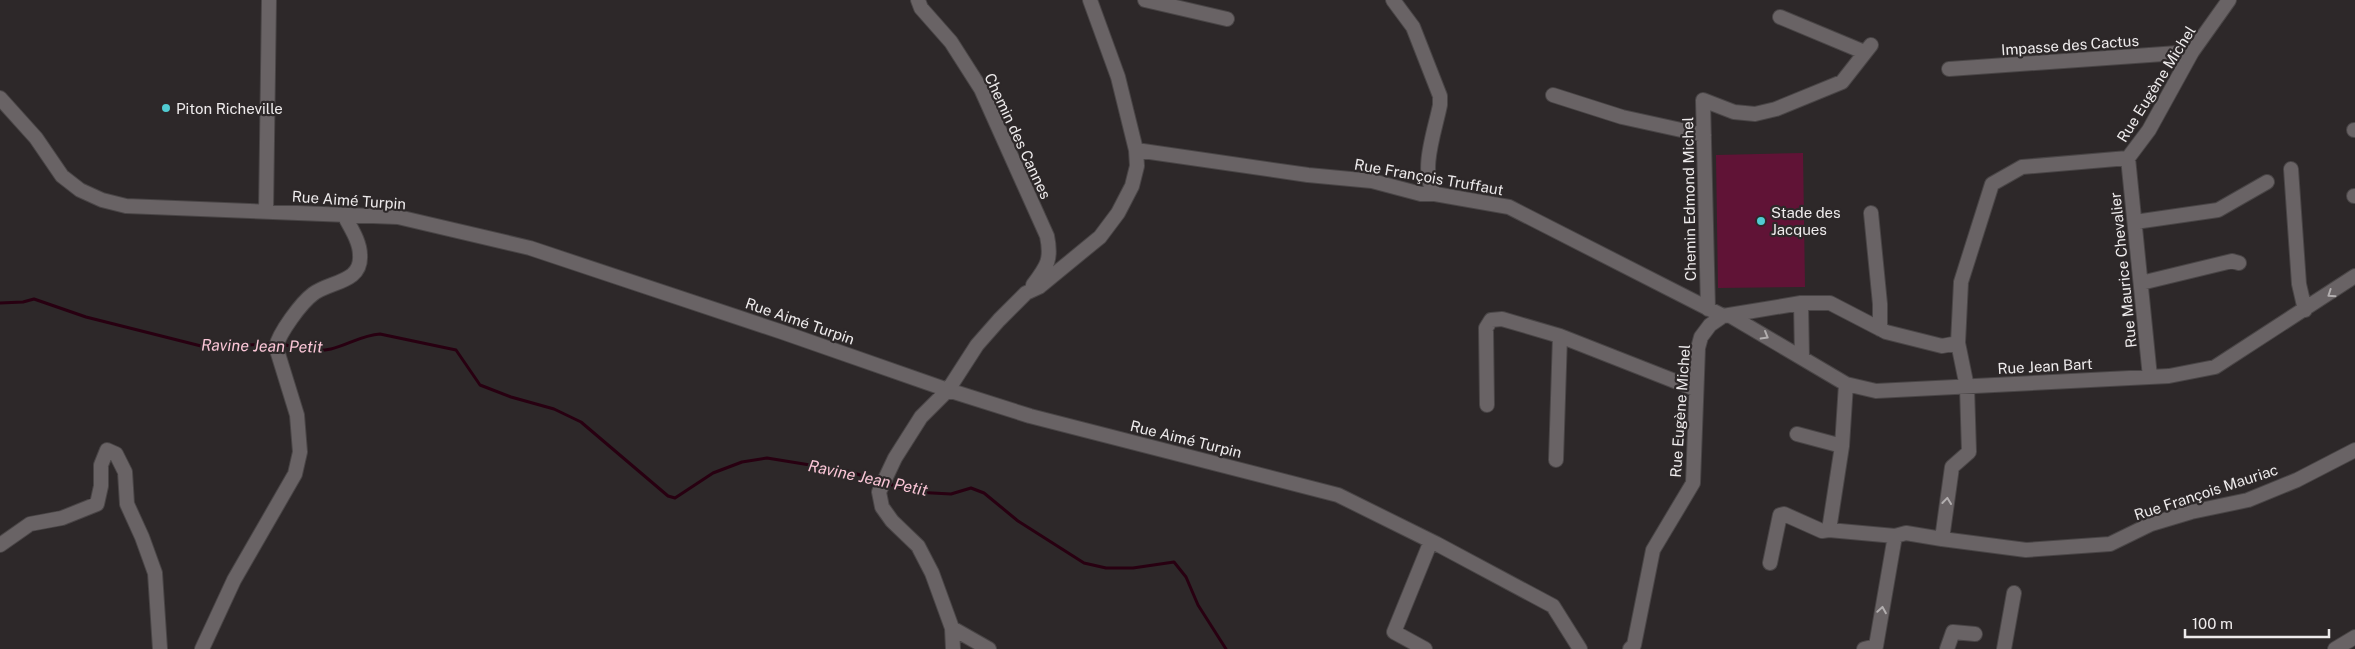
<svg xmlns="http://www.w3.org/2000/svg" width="2355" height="649" font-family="'Public Sans',sans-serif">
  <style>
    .green { fill: #601336 }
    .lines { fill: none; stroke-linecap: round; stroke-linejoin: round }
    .stream { stroke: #280011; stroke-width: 3 }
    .minor-casing { stroke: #494546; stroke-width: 16 }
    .minor { stroke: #696365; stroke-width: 14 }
    .oneway { stroke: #b2aeaf }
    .poi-dot { fill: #51ccd2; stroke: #2d2829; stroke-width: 2 }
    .labels { text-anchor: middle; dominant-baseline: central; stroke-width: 4.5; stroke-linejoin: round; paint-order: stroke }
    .street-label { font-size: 15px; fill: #eeebec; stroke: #2d2829 }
    .poi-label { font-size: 15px; fill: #eeebec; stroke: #2d2829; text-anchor: start }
    .water-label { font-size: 16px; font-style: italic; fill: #fbc6d7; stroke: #2d2829 }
  </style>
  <rect width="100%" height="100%" fill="#2d2829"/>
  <path class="green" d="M1803 153 1805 287 1718 288 1716 155Z"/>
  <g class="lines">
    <path class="stream" d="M0 303 23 302 34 299 86 317 209 348 274 343
      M280 344C298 347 313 353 331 349 348 345 362 335 380 334L456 350 480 385 511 397 554 409 581 422 668 496 675 498 713 473 742 462 767 458 847 471 880 481
      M886 483 914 492 951 494 971 488 984 493 1018 521 1084 563 1106 568H1133L1174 562 1186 577 1198 605 1226 649"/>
    <defs>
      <path id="minor" d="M918 0 921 8 951 42 981 89 1047 236C1052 260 1047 266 1033 285
        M1145 0 1227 19
        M1393 0 1413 27 1440 96V105C1435 131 1419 172 1435 194
        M1780 17 1864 52
        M1949 69 2192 52
        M1553 95 1622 117 1704 135
        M0 98 36 138 62 176 80 190 102 200 126 206 398 217 530 248 782 332 948 390 1030 416 1338 495 1437 544 1553 606 1580 649
        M2354 130H2355
        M1136 150 1308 175 1372 181 1421 194H1435L1509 207 1723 316
        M2128 158 2150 377
        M2291 169 2299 284 2305 310
        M2354 196H2355
        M266 212 269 0
        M1871 213 1880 304V329
        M2135 222 2218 210 2267 182
        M2141 283 2232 261 2239 263
        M1801 303 1802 358
        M1708 309 1703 100 1734 112 1755 114 1776 109 1842 82 1871 45
        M1729 315 1846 384 1876 391 2169 376 2215 367 2355 276
        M1487 405 1486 328 1491 320 1502 319 1560 336 1695 389
        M1797 434 1842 446
        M1556 460 1560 336
        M1829 530 1895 536
        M1942 539 2026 550 2110 544 2151 524 2191 512 2248 500 2297 480 2355 450
        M0 545 30 524 62 518 97 504 101 486V465L107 450 116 454 125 472 127 504 142 537 155 573 160 649
        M1770 563 1780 515 1784 514 1822 531 1829 530 1842 446 1846 384
        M952 628 989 649
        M202 649 234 580 295 474 300 452 297 415 276 347C279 333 301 303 313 294 330 281 362 283 360 255 360 241 350 227 344 215
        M953 649 952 628 932 573 918 546 892 521 882 507 879 492 895 458 921 417 948 390 977 345 999 320 1026 293 1039 287 1100 237 1118 213 1132 186 1137 166 1136 150 1118 77 1090 0
        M1425 649 1394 632 1431 541
        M1630 649 1634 645 1653 550 1693 483 1698 348 1701 337 1710 325 1723 316 1801 303H1830L1886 332 1942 346 1958 343
        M1864 649 1876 646 1895 536 1906 533 1942 539 1952 467 1969 452 1967 387 1958 343 1961 282 1992 184 2022 167 2128 158 2149 130 2192 52 2229 0
        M1947 649 1953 632 1975 634
        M2004 649 2014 593
        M2335 649 2355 637"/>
    </defs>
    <use href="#minor" class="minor-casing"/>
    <use href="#minor" class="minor"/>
  </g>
  <defs><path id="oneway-chevron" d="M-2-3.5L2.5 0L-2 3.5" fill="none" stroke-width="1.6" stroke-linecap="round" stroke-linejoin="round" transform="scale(1.25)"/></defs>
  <g class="oneway">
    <use href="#oneway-chevron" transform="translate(2331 294) rotate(146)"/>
    <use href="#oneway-chevron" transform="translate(1765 336) rotate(30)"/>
    <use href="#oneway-chevron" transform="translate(1947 501) rotate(-83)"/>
    <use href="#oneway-chevron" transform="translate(1882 610) rotate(-81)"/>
  </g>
  <g class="poi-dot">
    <circle cx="166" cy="108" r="5"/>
    <circle cx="1761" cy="221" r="5"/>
  </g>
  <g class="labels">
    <g class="street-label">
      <text transform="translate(2070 45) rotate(-4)">Impasse des Cactus</text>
      <text transform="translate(2156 84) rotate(-58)">Rue Eugène Michel</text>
      <text transform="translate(1018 136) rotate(65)">Chemin des Cannes</text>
      <text transform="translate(1429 177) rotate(10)">Rue François Truffaut</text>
      <text transform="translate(1689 199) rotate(-91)">Chemin Edmond Michel</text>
      <text transform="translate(349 200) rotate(4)">Rue Aimé Turpin</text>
      <text transform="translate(2123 270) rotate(-96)">Rue Maurice Chevalier</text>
      <text transform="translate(800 321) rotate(19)">Rue Aimé Turpin</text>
      <text transform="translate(2045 366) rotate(-3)">Rue Jean Bart</text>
      <text transform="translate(1680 411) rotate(-86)">Rue Eugène Michel</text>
      <text transform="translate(1186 439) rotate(14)">Rue Aimé Turpin</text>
      <text transform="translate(2206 492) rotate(-18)">Rue François Mauriac</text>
    </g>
    <g class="poi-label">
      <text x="176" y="108">Piton Richeville</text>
      <text x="1771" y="212">Stade des<tspan x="1771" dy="17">Jacques</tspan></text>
    </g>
    <g class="water-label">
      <text transform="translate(262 346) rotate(1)">Ravine Jean Petit</text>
      <text transform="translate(868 478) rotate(12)">Ravine Jean Petit</text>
    </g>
  </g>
  <path d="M2185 629v8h144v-8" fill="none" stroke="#eeebec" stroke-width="2.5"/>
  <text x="2192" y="629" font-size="15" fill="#eeebec" stroke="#2d2829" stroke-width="4" paint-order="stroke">100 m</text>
</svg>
